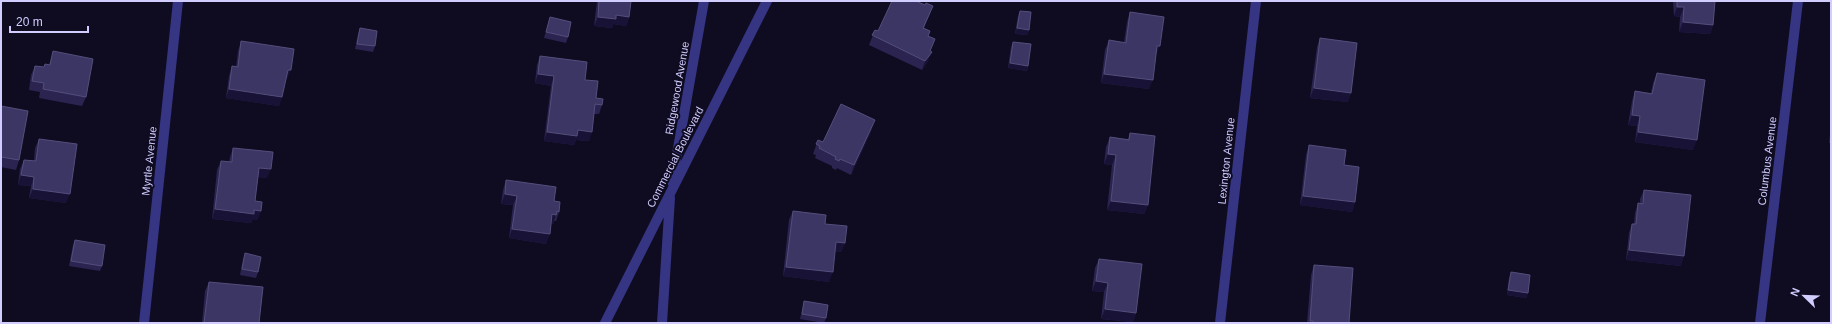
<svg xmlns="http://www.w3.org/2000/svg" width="1832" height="324" font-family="Helvetica,sans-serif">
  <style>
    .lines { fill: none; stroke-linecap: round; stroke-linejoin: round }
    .minor { stroke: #353584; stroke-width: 10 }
    .wall { fill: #2b2451 }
    .shaded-wall { fill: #181336 }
    .building { fill: #3c3664; stroke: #544e7c }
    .labels { text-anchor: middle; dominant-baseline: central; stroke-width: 4; stroke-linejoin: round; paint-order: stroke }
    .street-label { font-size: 11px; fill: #d1cdff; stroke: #0f0c22 }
  </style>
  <rect width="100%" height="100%" fill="#0f0c22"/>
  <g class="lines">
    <path class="minor" d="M672 182 704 1
      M144 323 178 1
      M605 323 767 1
      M662 323 670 198
      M1220 323 1256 1
      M1760 323 1798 1"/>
  </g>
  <path class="wall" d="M597 1H631L629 17 626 26 613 24 612 28 594 26Z
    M1673 1H1715L1713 25 1710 34 1679 32 1680 17 1674 16Z
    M918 2 925 5 933 6 924 28 930 31 928 36 935 39 930 51 928 61 922 70 869 45 875 30 878 31Z
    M1020 11 1029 30 1027 35 1015 34 1018 16Z
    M1130 12 1156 55 1149 89 1101 83 1105 50 1109 40 1124 42 1127 22Z
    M550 17 568 37 566 43 544 38Z
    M360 28 375 46 373 52 355 49 358 34Z
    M1320 38 1348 102 1310 98 1317 47Z
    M241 41 287 79H286L279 106 226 98 229 76 232 66 236 67 238 51Z
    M1013 42 1028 66 1027 71 1008 68 1011 47Z
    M53 51 86 97 82 106 39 98 40 92 29 90 31 75 35 66 43 67 49 65Z
    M540 56 585 80 596 98 602 105 599 114H594L589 141 576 140 574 145 544 141 551 86 535 83 537 65Z
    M1657 73 1693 150 1635 142 1637 126 1628 125 1632 101 1635 91 1651 93 1653 83Z
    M1831 86V96H1830Z
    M1 106 19 160 16 170 1 167Z
    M1831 127V143H1829Z
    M872 129 851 175 837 168 836 170 832 168V166L815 158 816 155 813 154 818 140 823 142Z
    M1130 133 1148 205 1144 214 1107 210 1112 165 1104 164 1106 147 1110 137 1128 139Z
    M39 139 66 203 29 198 31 186 18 185 20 169 24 160 34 161 35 148Z
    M1309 145 1355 202 1352 212 1300 205 1306 155Z
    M233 148 267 178 258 177 255 201 261 211 257 220H252L251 223 212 219 217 170 221 161 229 162 230 157Z
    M506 180 554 201 559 212 556 221H554L553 224H551L546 244 509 238 513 205 501 204 503 190Z
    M1644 190 1681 266 1626 260 1629 233 1632 224H1634L1635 213 1638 203H1640V199Z
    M793 211 825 224 845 243 841 252 835 251 829 282 783 276 789 220Z
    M75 240 102 266 100 271 69 266 73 245Z
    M245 253 258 272 256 278 240 275 243 259Z
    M1099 259 1136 313 1133 322 1101 319 1104 292 1092 291 1095 268Z
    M1314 265 1349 323H1307L1311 275Z
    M1511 272 1528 293 1526 298 1507 295 1509 278Z
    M209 282 259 323H202L205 291Z
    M804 301 826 318 824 323 800 319 803 306Z"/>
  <path class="shaded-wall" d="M1677 7H1684L1680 17 1674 16Z
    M616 15 629 17 626 26 613 24 612 28 594 26 598 17Z
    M1683 22 1713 25 1710 34 1679 32Z
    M1017 28 1029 30 1027 35 1015 34Z
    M935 39 928 57 932 52 928 61 922 70 925 61Z
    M1157 46H1160L1156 55H1154Z
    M1010 63 1028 66 1027 71 1008 68Z
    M288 70H291L287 79H284Z
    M538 74 554 76 551 86 535 83Z
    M1104 74 1153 80 1149 89 1101 83Z
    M1314 88 1351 93 1348 102 1310 98Z
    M229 89 282 97 279 106 226 98Z
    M1632 115 1640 116 1637 126 1628 125Z
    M875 120 872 129 851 175 854 165Z
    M578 130 592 132 589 141 576 140 574 145 544 141 547 132Z
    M1638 132 1697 140 1693 150 1635 142Z
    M1108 154 1116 155 1112 165 1104 164Z
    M259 168 271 169 267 178 256 177Z
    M21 175 34 177 31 186 18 185Z
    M33 189 70 194 66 203 29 198Z
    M505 194 517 196 513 205 501 204Z
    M1303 196 1355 202 1352 212 1300 205Z
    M1111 201 1148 205 1144 214 1107 210Z
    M215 209 254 210 261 211 257 220H252L251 223 212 219Z
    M552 214 556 215 553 224H549Z
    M512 229 550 234 546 244 509 238Z
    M836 242 845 243 841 252 833 251Z
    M1629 250 1684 256 1681 266 1626 260Z
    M786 267 833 272 829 282 783 276Z
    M1096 281 1108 283 1104 292 1092 291Z
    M1508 290 1528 293 1526 298 1507 295Z
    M1105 309 1136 313 1133 322 1101 319Z"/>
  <path class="building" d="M599 1H631L629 17 616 15V19L598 17Z
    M892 1H918V2L925 5 926 3 933 6 923 28 930 31 928 36 935 39 930 51 932 52 925 61 872 35 875 30 878 31Z
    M1677 1H1715L1713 25 1683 22 1684 7H1677Z
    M1020 11 1031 12 1029 30 1017 28Z
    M1130 12 1164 17 1160 46H1157L1153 80 1104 74 1109 40 1126 43Z
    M550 17 571 22 568 37 546 32Z
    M360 28 377 31 375 46 357 44Z
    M1320 38 1357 43 1351 93 1314 88Z
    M241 41 294 49 291 70H288L282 97 229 89 232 66 238 67Z
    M1013 42 1031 44 1028 66 1010 63Z
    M53 51 93 59 86 97 43 89 44 83 32 81 35 66 44 67 45 64 50 65Z
    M540 56 587 62 585 80 598 81 596 98 603 99 602 105 595 104 592 132 578 130 577 136 547 132 554 76 538 74Z
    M1657 73 1705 80 1697 140 1638 132 1640 116 1632 115 1635 91 1652 94Z
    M841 104 875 120 854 165 840 159 839 161 835 159 836 157 819 148 820 146 816 144 818 140 823 142Z
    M1 106 28 111 19 160 1 157Z
    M1130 133 1155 136 1148 205 1111 201 1116 155 1108 154 1110 137 1129 140Z
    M39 139 77 144 70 194 33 189 34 177 21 175 24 160 36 161Z
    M1309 145 1346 150 1344 165 1359 167 1355 202 1303 196Z
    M233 148 273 152 271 169 259 168 255 201 262 202 261 211 254 210V214L215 209 221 161 232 162Z
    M506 180 556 187 554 201 560 202 559 212 557 211 556 215 552 214 550 234 512 229 517 196 505 194Z
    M1644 190 1691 195 1684 256 1629 250 1632 224H1636L1638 203 1643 204Z
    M793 211 826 215 825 224 847 226 845 243 836 242 833 272 786 267Z
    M75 240 105 245 102 266 71 261Z
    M245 253 261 257 258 272 242 269Z
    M1099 259 1142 264 1136 313 1105 309 1108 283 1096 281Z
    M1314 265 1353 268 1349 323H1313V321H1310Z
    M1511 272 1530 275 1528 293 1508 290Z
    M209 282 263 287 259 323H204Z
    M804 301 828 305 826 318 802 314Z"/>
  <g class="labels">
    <g class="street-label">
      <text transform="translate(677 88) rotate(-80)">Ridgewood Avenue</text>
      <text transform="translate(675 157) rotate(-63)">Commercial Boulevard</text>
      <text transform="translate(149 161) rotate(-84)">Myrtle Avenue</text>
      <text transform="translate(1226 161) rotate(-84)">Lexington Avenue</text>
      <text transform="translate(1767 161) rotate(-83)">Columbus Avenue</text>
    </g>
  </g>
  <rect width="1832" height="324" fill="none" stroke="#d1cdff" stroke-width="4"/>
  <g transform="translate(1804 296) rotate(293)" stroke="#0f0c22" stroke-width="3" paint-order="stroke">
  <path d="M0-3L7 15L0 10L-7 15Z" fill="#d1cdff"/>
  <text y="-6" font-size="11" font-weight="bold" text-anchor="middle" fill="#d1cdff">N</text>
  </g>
  <path d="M10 26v6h78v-6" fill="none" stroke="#d1cdff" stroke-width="2"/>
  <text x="16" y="26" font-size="12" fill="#d1cdff" stroke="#0f0c22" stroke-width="3" paint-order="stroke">20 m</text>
</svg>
